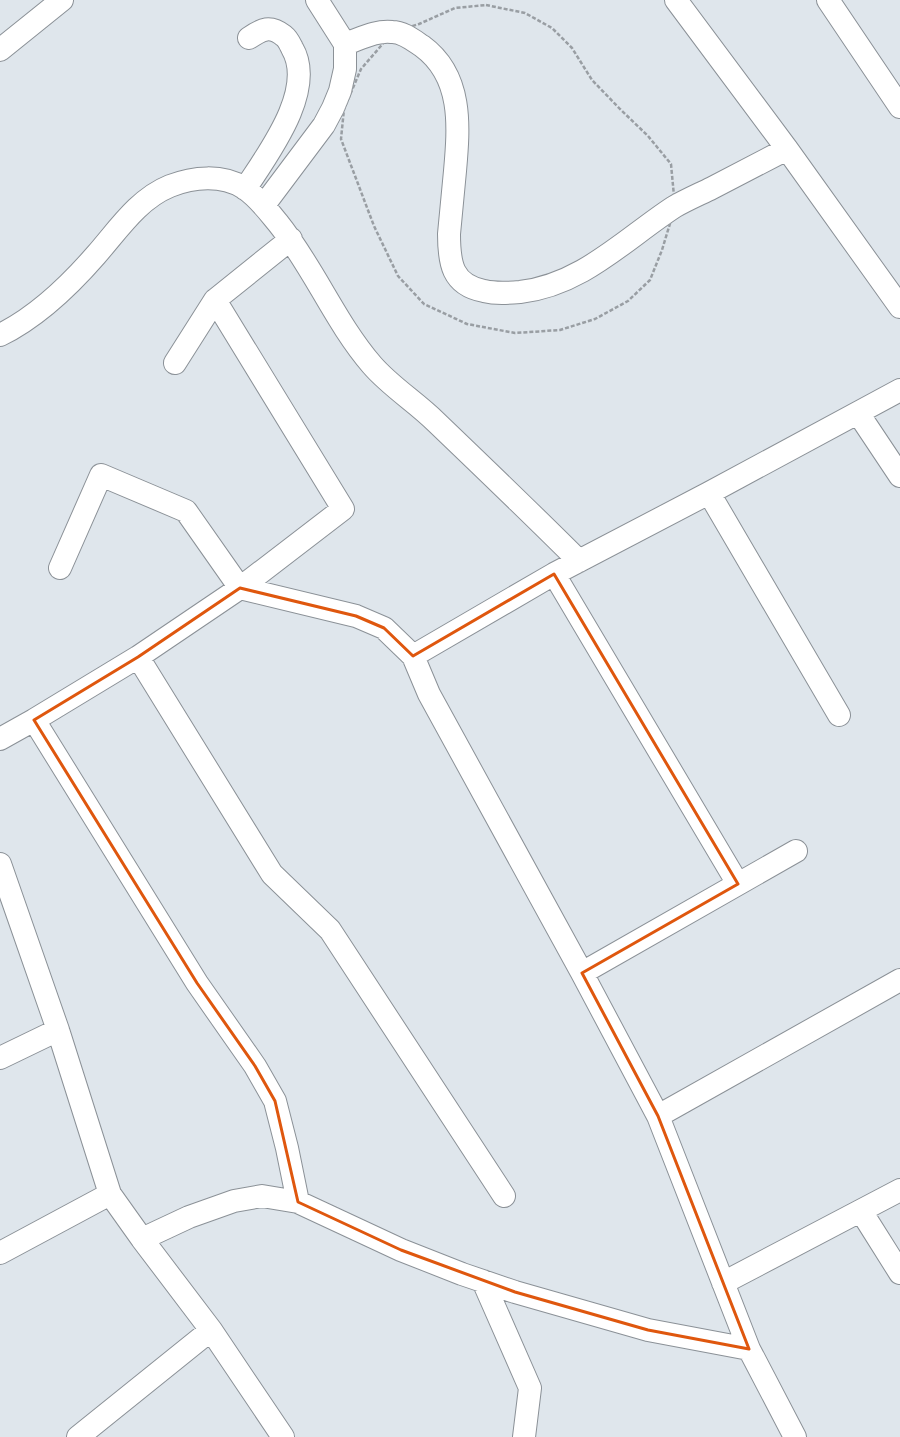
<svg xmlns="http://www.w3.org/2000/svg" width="900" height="1437" font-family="'DM Sans',sans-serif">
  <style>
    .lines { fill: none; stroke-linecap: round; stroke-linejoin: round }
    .minor-casing { stroke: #8b9197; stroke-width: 24 }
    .path { stroke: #999ea3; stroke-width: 2.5; stroke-dasharray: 4 2; stroke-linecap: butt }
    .minor { stroke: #fff; stroke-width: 22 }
    .marked { fill: none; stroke: #df570e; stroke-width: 3; stroke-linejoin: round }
  </style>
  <rect width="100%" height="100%" fill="#dfe6ec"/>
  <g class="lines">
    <defs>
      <path id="minor" d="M676 0 787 149 900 307
        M828 0 900 107
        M345 44C360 39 376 30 392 32 403 32 413 40 422 46 463 76 459 126 455 171 453 192 451 213 449 234 449 263 452 285 484 291 496 294 508 293 520 292 582 285 625 239 674 207 686 200 700 194 712 188 737 175 762 162 787 149
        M0 50 62 0
        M245 189C267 155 317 90 292 48 290 44 288 39 284 36 270 25 262 29 249 38
        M264 205 324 125 333 108 340 91 345 69V44L317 0
        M0 335C37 317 69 286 96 255 118 230 138 199 170 186 193 177 222 174 244 188 258 197 268 211 278 223 314 268 335 322 372 365 391 387 416 402 436 422 484 468 532 514 579 561
        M175 363 215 300
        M858 413 900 476
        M709 493 839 715
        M60 568 101 475 186 511 240 588 343 509 215 300 291 239
        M554 574 738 884
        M413 656 554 574 709 493 900 390
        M138 657 272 874 330 930 504 1196
        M34 720 197 983 255 1066 275 1101 287 1148 298 1202
        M0 739 34 720 138 657 240 588 356 616 384 628 413 656 429 694 582 973 658 1116 749 1349 795 1437
        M0 864 58 1030 110 1194 142 1239
        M582 973 796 851
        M0 1058 58 1030
        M658 1116 900 980
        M861 1211 900 1273
        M0 1253 110 1194
        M483 1281 530 1388 524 1437
        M723 1283 900 1190
        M78 1437 211 1330
        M283 1437 211 1330 142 1239 189 1217 234 1201 262 1196 298 1202 401 1250 462 1274 515 1292 648 1330 749 1349"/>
    </defs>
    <use href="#minor" class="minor-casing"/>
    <path class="path" d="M486 5 525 13 552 28 572 48 592 80 620 109 648 136 671 164 675 207 662 250 650 280 628 301 595 319 560 330 515 333 467 324 424 304 398 276 374 226 341 139 344 109 361 69 393 32 419 24 455 8Z"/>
    <use href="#minor" class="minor"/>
  </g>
  <path class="marked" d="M554 574 738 884 582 973 658 1116 749 1349 648 1330 515 1292 401 1250 298 1202 275 1101 255 1066 197 983 34 720 138 657 240 588 356 616 384 628 413 656Z"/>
</svg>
